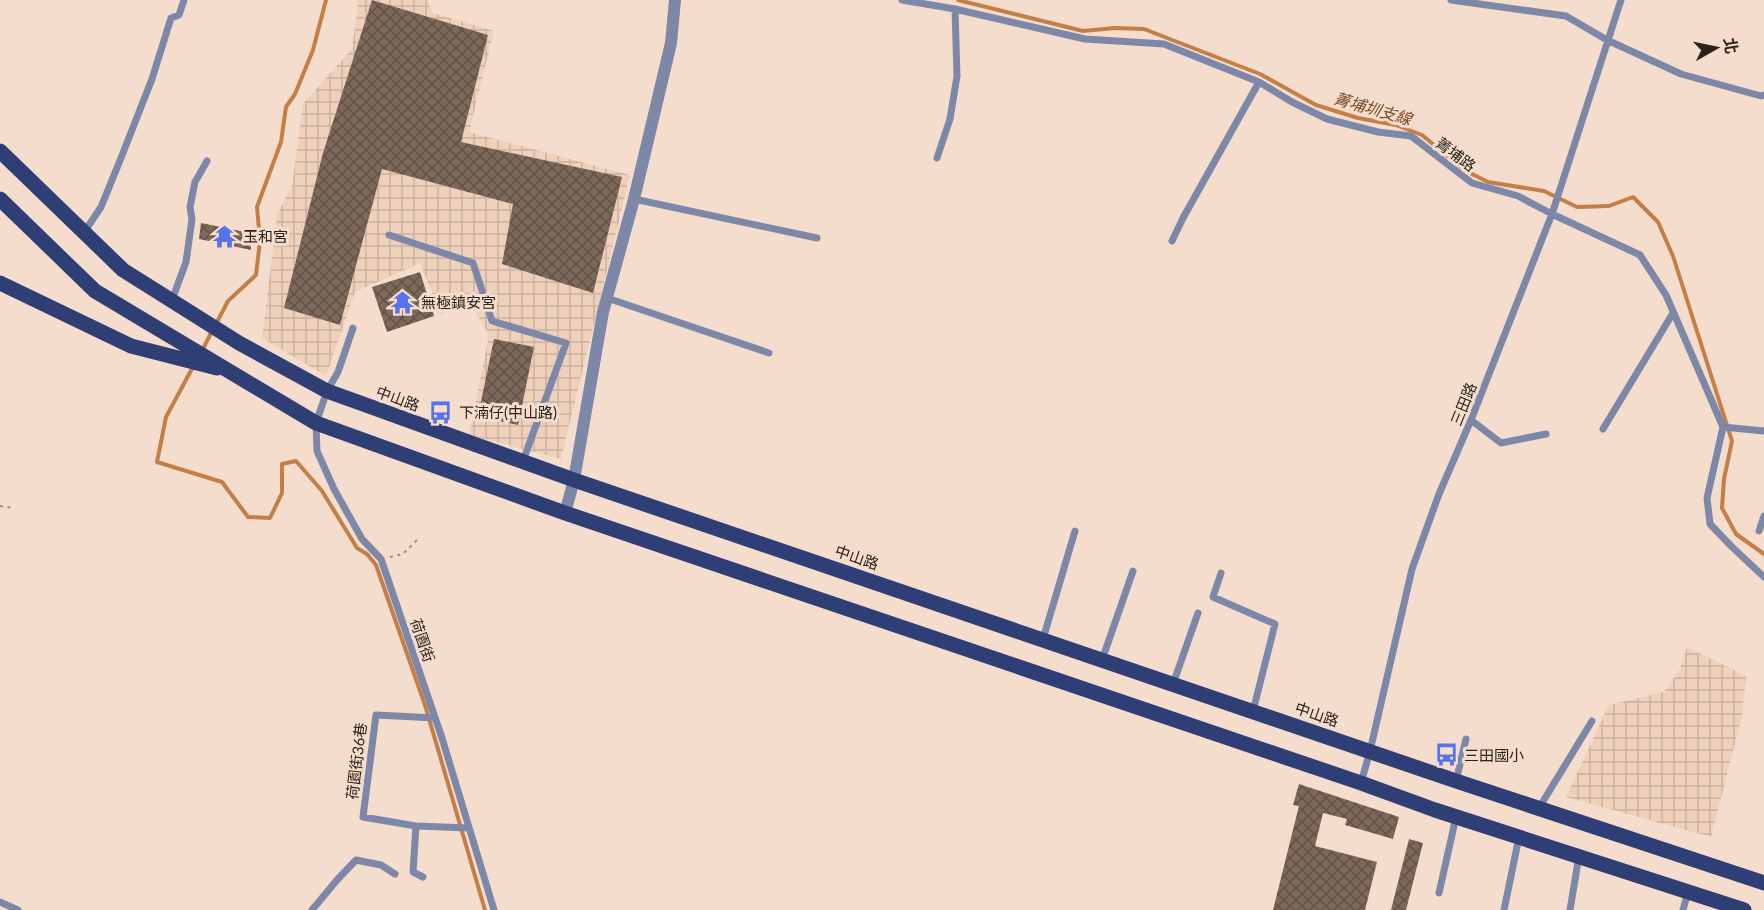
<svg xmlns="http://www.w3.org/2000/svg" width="1764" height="910" font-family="Lato,'Noto Sans TC',sans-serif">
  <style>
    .industrial { fill: url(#industrial-grid) }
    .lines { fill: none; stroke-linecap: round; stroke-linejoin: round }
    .stream { stroke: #c47f48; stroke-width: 4 }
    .building { fill: url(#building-cross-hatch) }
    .path { stroke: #9d8d80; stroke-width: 2; stroke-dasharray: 3 4.5; stroke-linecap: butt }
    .service { stroke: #7d88a8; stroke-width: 7 }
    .minor { stroke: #7d88a8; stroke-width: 12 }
    .primary { stroke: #2f3e74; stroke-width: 15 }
    .labels { text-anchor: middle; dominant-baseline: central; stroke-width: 6; stroke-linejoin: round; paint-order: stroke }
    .street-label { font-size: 15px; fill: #2a221c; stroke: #f4ddcc }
    .poi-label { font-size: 15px; fill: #2a221c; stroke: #f4ddcc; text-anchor: start }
    .water-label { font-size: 16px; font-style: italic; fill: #794a22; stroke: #f4ddcc }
  </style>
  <defs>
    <pattern id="industrial-grid" width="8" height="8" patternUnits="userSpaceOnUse" patternTransform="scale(1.5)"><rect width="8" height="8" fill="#eed0bb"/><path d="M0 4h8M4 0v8" fill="none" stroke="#ccb2a0"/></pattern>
    <pattern id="building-cross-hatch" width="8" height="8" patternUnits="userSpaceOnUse" patternTransform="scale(1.5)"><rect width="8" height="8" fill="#7d695a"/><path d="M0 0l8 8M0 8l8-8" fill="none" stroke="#615146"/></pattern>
  </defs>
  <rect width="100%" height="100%" fill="#f4ddcc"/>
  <path class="industrial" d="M357 0H427L433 13 494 31 469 132 630 175 561 459 469 435 489 335 468 299 441 315 420 263 355 292 326 376 262 338 277 215 292 186 303 104 352 49 358 5Z
    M1687 647 1746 676 1742 716 1711 837 1566 797 1609 705 1664 692 1680 669Z"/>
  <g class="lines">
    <path class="stream" d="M958 0 1083 31 1115 28 1144 29 1260 74 1316 105 1358 118 1396 125 1422 135 1466 171 1488 182 1544 191 1577 207 1609 206 1633 197 1658 222 1673 256 1732 441 1724 479 1722 508 1736 534 1764 554
      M216 324 228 301 256 275 260 241 257 207 281 142 286 107 295 94 313 50 326 0
      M202 351 212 331
      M194 365 166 417 157 462 222 482 248 517 270 518 282 493V464L296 461 322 491 357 548 367 554 376 565 425 705 485 910"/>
  </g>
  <path class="building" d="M372 0 488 35 461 142 622 177 593 293 502 264 513 204 382 169 340 325 284 308 323 153Z
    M201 223 250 233 251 250 199 239Z
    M420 272 434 316 387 332 372 287Z
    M494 339 534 347 518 425 478 416Z
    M1299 784 1399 817 1393 839 1345 825 1347 819 1323 813 1315 846 1377 862 1365 910H1273L1299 806 1293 805Z
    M1409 839 1423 843 1406 910H1391Z"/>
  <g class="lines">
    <path class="path" d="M0 506 14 508
      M390 557 403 554 419 538"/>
    <path class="service" d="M902 0 955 9 1085 39 1164 44 1259 82 1292 102 1327 119 1378 132 1411 136 1472 183 1518 196 1552 214 1640 255 1666 295 1723 427 1707 498 1710 524 1731 546 1764 577
      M1451 0 1566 16 1607 40 1681 74 1761 96 1764 95
      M937 158 950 119 957 76 955 9
      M634 199 817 238
      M85 231 101 207 121 158 152 79 171 18 179 15 184 0
      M389 235 473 263 492 321 566 343 523 461
      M1172 241 1183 218 1259 82
      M607 298 769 353
      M172 300 186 262 192 219 190 207 195 182 207 161
      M353 328 338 372 327 391 316 423 317 451 334 489 362 539 381 559 442 738 494 910
      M1471 420 1501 443 1546 434
      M1723 427 1764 431
      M1603 429 1673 313
      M1759 531 1764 516
      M1221 573 1213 597 1275 624 1253 711
      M1043 639 1075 531
      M1102 660 1133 571
      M1173 684 1198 613
      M435 718 376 715 363 817 416 826 469 828
      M1456 781 1466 739
      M1361 783 1370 751 1412 569 1439 494 1471 420 1552 214 1621 0
      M1539 808 1592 721
      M416 826 413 872 423 877
      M1439 893 1456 817
      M0 902 18 910
      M312 910 337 880 356 860 381 865 395 874
      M1504 910 1519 837
      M1570 910 1579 856
      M1683 910 1688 892"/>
    <path class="minor" d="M565 513 574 480 603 312 634 199 671 43 675 0"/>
    <path class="primary" d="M0 151 123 270 239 343 327 391 574 480 1456 781 1764 883
      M0 199 95 291 316 423 565 513 1361 783 1435 810 1744 910
      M0 283 131 346 217 368"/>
  </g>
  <defs>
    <symbol id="temple-bare" viewBox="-9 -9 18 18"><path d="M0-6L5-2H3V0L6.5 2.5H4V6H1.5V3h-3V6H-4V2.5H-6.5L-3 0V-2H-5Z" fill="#5673e8" stroke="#f4ddcc" stroke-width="2.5" paint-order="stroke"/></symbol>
    <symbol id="bus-bare" viewBox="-9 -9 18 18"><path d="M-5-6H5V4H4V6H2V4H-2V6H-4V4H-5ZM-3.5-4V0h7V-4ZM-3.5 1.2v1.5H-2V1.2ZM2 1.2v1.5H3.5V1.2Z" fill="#5673e8" stroke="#f4ddcc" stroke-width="2.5" paint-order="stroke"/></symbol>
  </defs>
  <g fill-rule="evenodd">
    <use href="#temple-bare" x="208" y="220" width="33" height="33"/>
    <use href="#temple-bare" x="386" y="286" width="33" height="33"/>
    <use href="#bus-bare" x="424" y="396" width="33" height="33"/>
    <use href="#bus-bare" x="1430" y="738" width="33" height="33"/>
  </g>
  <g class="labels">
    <g class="street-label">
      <text transform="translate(1456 154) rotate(37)">菁埔路</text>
      <text transform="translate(398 398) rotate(20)">中山路</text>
      <text transform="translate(1463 404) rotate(-68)">三田路</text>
      <text transform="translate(857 557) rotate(19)">中山路</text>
      <text transform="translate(423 640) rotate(71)">荷園街</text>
      <text transform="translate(1317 714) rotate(19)">中山路</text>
      <text transform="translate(356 761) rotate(-83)">荷園街36巷</text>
    </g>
    <g class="poi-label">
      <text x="243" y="236">玉和宮</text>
      <text x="421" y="302">無極鎮安宮</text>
      <text x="459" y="412">下湳仔(中山路)</text>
      <text x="1464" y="755">三田國小</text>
    </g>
    <g class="water-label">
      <text transform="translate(1373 108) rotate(16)">菁埔圳支線</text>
    </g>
  </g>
  <g transform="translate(1716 48) rotate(81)" stroke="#f4ddcc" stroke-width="4.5" paint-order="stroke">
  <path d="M0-4.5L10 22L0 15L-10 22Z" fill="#2a221c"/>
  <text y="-9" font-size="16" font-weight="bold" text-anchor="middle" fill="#2a221c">北</text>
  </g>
</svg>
